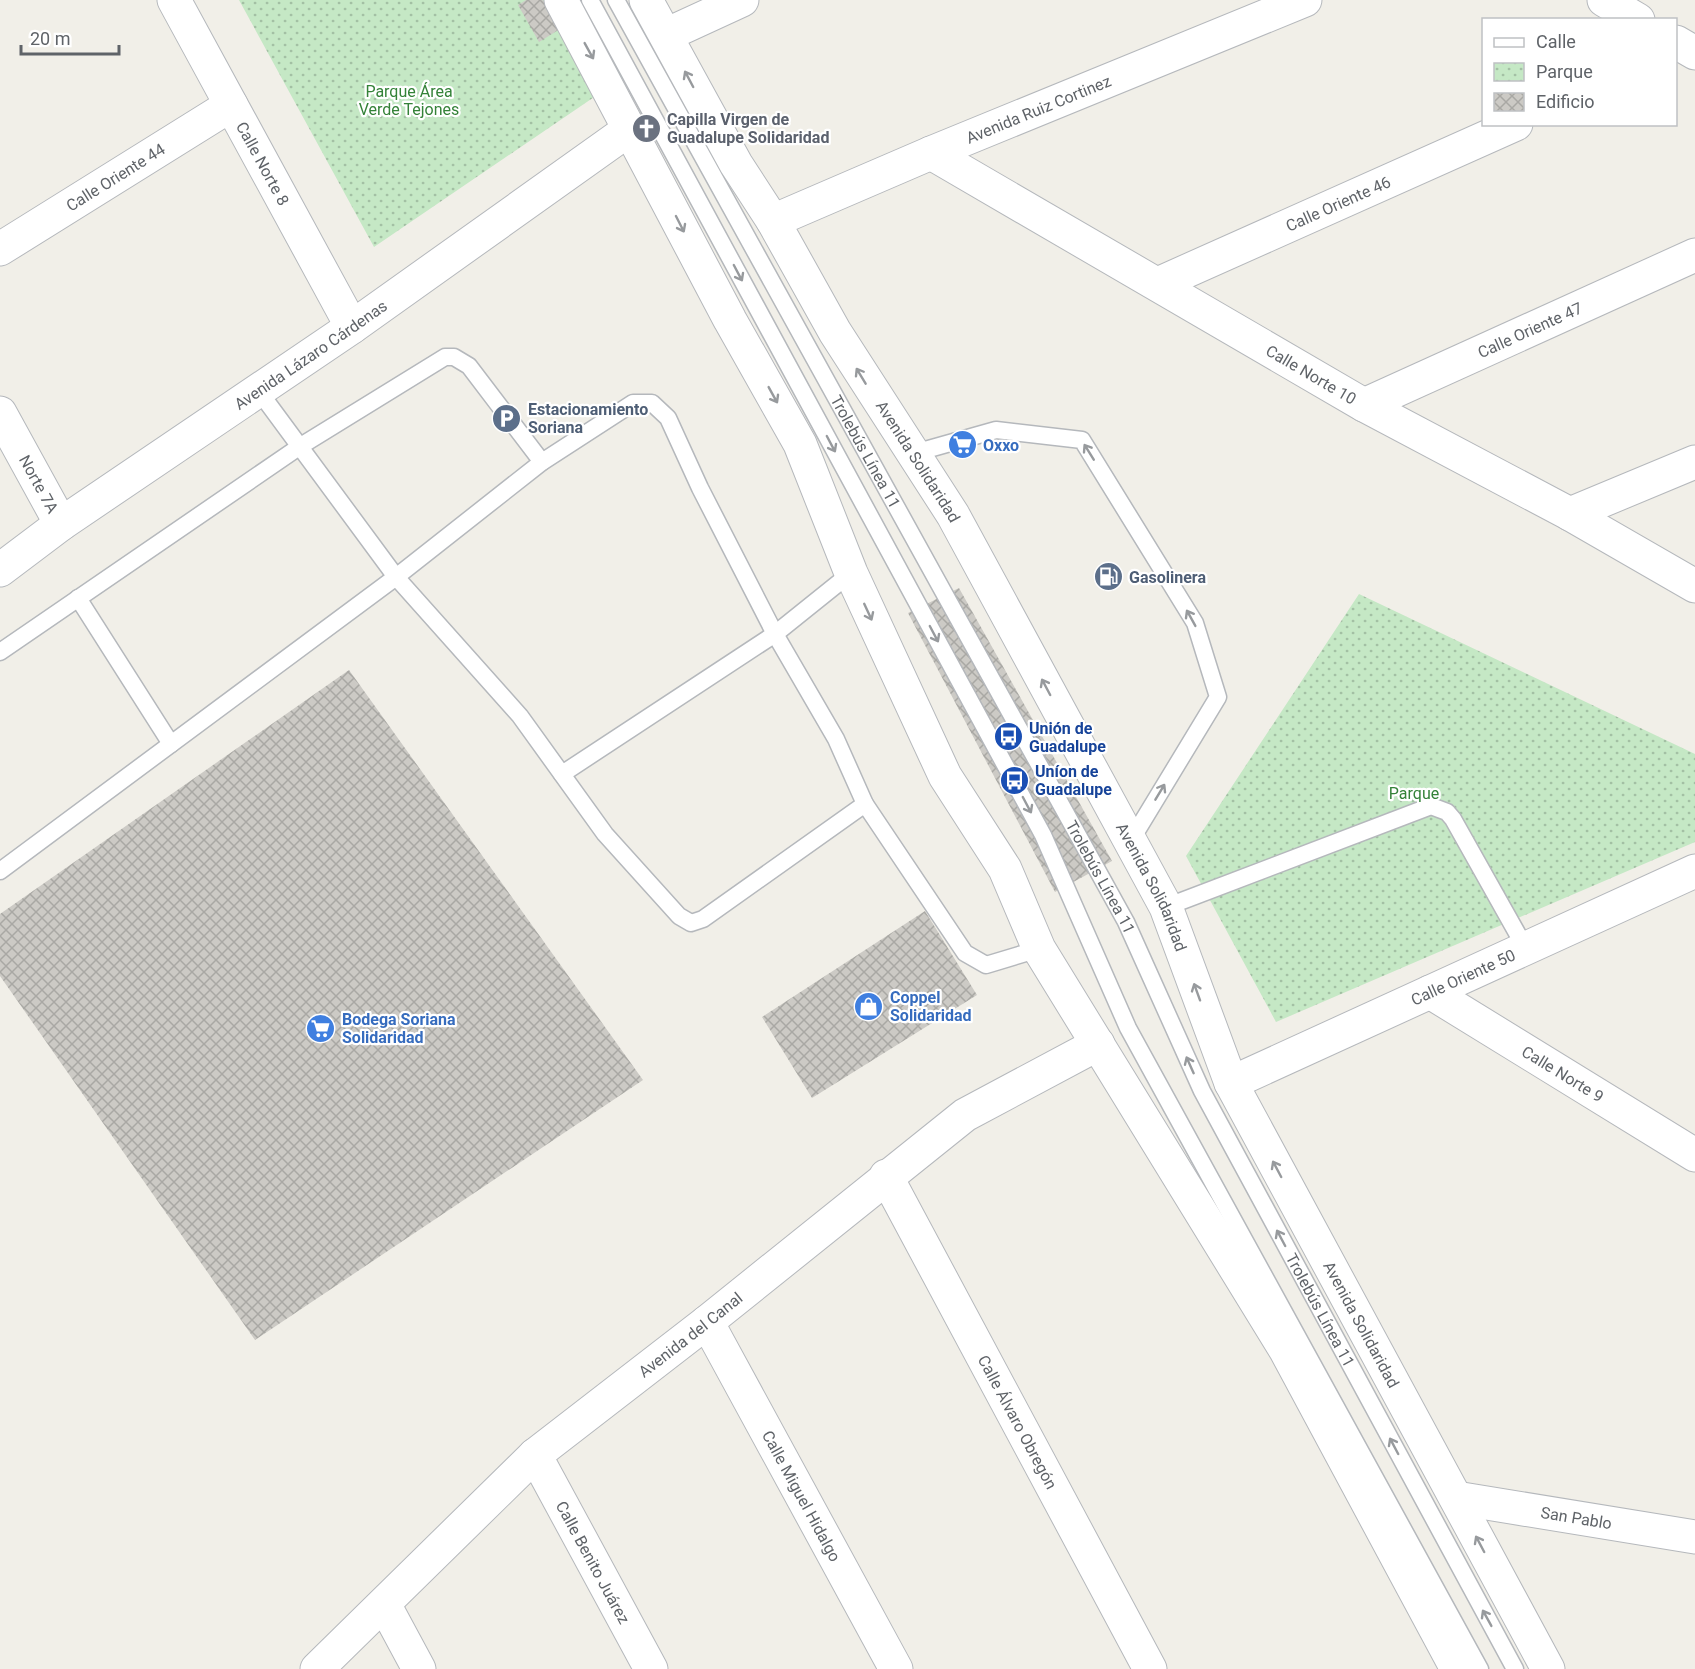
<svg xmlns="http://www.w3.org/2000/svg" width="1695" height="1669" font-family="Roboto,sans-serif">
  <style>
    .park { fill: url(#park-dots) }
    .building { fill: url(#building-cross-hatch) }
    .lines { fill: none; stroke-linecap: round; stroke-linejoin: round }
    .service-casing { stroke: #b5b8bc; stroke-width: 19 }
    .minor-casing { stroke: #b5b8bc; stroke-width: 35 }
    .tertiary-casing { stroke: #b5b8bc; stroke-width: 35 }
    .service { stroke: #fff; stroke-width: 16 }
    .minor { stroke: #fff; stroke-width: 33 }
    .tertiary { stroke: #fff; stroke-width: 33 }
    .oneway { stroke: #979a9d }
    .labels { text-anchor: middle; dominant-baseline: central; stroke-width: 4.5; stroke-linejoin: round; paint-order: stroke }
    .park-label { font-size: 16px; fill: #348238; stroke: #fff }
    .street-label { font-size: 16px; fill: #5f6368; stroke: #fff }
    .worship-label { font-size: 16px; font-weight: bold; fill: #5b616d; stroke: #fff; text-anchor: start }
    .service-label { font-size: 16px; font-weight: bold; fill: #4e5e75; stroke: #fff; text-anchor: start }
    .shop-label { font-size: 16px; font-weight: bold; fill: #366cbe; stroke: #fff; text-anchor: start }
    .transit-label { font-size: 16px; font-weight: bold; fill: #164399; stroke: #fff; text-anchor: start }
  </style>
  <defs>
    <pattern id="park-dots" width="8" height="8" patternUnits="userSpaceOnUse" patternTransform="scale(1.5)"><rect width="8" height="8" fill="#c5e8c5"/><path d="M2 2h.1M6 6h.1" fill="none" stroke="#a3c0a4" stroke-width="1.8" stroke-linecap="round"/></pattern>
    <pattern id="building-cross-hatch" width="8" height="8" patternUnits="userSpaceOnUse" patternTransform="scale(1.5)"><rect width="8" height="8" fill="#cccac5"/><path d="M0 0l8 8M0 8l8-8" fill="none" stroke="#a9a8a4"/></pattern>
  </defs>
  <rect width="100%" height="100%" fill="#f1efe8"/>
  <path class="park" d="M239 0H584L625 76 374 247Z
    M1359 594 1695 754V842L1276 1022 1186 856Z"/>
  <path class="building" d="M526 0H543L560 29 539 42 518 5Z
    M959 588 1112 861 1055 892 908 613Z
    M349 670 643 1080 255 1340 0 976V914Z
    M925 911 977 995 812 1098 762 1017Z"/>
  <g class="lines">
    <defs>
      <g id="service">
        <path d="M590 0 1043 835 1128 1028 1480 1669"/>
        <path id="s1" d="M616 0 1126 922 1202 1091 1515 1669"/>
        <path d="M258 390 396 577 520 716 605 834 679 916 691 923 703 919 865 804"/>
        <path d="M911 454 996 430 1082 440 1195 623 1218 697 1130 842"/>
        <path d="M78 598 171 744"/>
        <path d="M0 652 299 447 445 357H454L469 366 542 462"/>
        <path d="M562 774 775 634 851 573"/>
        <path d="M0 871 396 577 542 462 633 403H652L668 418 700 488 775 634 836 739 865 804 965 953 986 965 1039 949"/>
        <path d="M1166 907 1431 806 1447 812 1453 819 1526 949"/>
      </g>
      <g id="minor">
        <path id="s2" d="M174 0 352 327"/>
        <path d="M1604 0 1638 20"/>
        <path d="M666 35 742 0"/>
        <path d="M1676 42 1695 53"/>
        <path id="s3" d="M931 153 1364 405 1570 514 1695 586"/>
        <path id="s4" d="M773 221 931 153 1305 0"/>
        <path id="s5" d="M0 249 231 105"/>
        <path id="s6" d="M1160 283 1516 124"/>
        <path id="s7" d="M1364 405 1695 255"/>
        <path id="s8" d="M0 413 61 524"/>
        <path d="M1570 514 1695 462"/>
        <path id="s9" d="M0 570 61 524 352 327 620 136"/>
        <path id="s10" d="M1430 992 1695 1155"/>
        <path id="s11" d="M1231 1083 1695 871"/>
        <path id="s12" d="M886 1176 1150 1669"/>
        <path id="s13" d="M707 1322 896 1669"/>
        <path id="s14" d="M535 1455 651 1669"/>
        <path id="s15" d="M1456 1498 1695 1537"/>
        <path d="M384 1604 419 1669"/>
        <path id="s16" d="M317 1669 535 1455 707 1322 965 1115 1098 1044"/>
      </g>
      <g id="tertiary">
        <path d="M561 0 730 320 800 444 851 573 945 776 1005 869 1039 949 1285 1349 1457 1669"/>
        <path id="s17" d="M646 0 736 164 773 221 835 332 953 515 1166 907 1231 1083 1548 1669"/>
      </g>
    </defs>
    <use href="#service" class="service-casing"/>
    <use href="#minor" class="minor-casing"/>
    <use href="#tertiary" class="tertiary-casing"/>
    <use href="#service" class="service"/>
    <use href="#minor" class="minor"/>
    <use href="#tertiary" class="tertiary"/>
  </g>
  <defs><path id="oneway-shaft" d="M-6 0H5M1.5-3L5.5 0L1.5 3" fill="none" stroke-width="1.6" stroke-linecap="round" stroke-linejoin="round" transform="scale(1.5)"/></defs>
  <g class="oneway">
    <use href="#oneway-shaft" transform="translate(589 51) rotate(61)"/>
    <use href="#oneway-shaft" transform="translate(689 79) rotate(-118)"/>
    <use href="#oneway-shaft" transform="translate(680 224) rotate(63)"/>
    <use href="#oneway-shaft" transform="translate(738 273) rotate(62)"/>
    <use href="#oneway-shaft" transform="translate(861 376) rotate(-121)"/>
    <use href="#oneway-shaft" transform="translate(773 395) rotate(61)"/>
    <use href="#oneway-shaft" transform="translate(831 444) rotate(62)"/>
    <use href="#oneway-shaft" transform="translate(1089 452) rotate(-122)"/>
    <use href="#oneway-shaft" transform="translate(868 612) rotate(65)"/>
    <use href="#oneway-shaft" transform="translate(1191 618) rotate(-119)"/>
    <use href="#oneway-shaft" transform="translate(934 634) rotate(62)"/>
    <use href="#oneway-shaft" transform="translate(1046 687) rotate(-118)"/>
    <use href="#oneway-shaft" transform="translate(1160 792) rotate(-59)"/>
    <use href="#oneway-shaft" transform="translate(1027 805) rotate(62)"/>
    <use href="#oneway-shaft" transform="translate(1197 992) rotate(-110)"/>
    <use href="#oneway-shaft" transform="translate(1190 1065) rotate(-114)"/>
    <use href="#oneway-shaft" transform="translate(1277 1169) rotate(-118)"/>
    <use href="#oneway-shaft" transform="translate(1281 1238) rotate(-118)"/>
    <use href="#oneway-shaft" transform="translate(1394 1446) rotate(-118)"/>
    <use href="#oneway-shaft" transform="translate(1480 1544) rotate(-118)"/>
    <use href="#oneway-shaft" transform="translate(1487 1618) rotate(-119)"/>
  </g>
  <defs>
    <symbol id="church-disc" viewBox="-11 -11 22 22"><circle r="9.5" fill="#6b7280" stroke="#fff"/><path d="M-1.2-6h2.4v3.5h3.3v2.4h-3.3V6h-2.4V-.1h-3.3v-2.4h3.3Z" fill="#fff"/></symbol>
    <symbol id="parking-disc" viewBox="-11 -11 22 22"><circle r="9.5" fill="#5c6f8a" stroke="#fff"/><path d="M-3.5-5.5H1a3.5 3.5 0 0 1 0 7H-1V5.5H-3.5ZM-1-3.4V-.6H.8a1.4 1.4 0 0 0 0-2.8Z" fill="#fff"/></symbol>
    <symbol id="supermarket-disc" viewBox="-11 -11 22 22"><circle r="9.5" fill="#3f7fe0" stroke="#fff"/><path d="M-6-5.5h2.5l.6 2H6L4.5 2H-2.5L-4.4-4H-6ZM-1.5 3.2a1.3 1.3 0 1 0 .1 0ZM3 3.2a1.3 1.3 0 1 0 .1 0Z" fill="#fff"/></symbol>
    <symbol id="fuel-disc" viewBox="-11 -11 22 22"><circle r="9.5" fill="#5c6f8a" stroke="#fff"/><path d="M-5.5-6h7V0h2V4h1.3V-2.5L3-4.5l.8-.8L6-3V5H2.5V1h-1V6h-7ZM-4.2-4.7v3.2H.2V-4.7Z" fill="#fff"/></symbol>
    <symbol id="bus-disc" viewBox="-11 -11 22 22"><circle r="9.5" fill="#1a4fb4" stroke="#fff"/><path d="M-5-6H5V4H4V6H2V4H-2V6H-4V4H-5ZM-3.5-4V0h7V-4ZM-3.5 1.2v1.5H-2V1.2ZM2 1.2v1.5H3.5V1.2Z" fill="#fff"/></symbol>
    <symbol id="shop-disc" viewBox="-11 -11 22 22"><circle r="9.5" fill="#3f7fe0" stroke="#fff"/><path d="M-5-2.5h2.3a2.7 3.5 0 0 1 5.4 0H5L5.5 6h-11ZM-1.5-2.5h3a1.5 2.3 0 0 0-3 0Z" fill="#fff"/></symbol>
  </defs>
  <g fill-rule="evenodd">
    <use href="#church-disc" x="630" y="112" width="33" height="33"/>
    <use href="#parking-disc" x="490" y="402" width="33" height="33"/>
    <use href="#supermarket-disc" x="946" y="428" width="33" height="33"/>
    <use href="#fuel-disc" x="1092" y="560" width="33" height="33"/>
    <use href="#bus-disc" x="992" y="720" width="33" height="33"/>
    <use href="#bus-disc" x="998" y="764" width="33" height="33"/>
    <use href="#shop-disc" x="852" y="990" width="33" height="33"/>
    <use href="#supermarket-disc" x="304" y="1012" width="33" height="33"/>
  </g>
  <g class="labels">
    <g class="park-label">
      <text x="409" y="91">Parque Área<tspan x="409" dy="18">Verde Tejones</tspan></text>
      <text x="1414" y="793">Parque</text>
    </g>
    <g class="street-label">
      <text stroke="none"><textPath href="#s4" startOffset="288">Avenida Ruiz Cortinez</textPath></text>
      <text stroke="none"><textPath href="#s2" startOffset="186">Calle Norte 8</textPath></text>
      <text stroke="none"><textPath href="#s5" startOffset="136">Calle Oriente 44</textPath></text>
      <text stroke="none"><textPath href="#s6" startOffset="195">Calle Oriente 46</textPath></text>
      <text stroke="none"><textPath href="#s7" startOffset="182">Calle Oriente 47</textPath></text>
      <text stroke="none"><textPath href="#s9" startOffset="378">Avenida Lázaro Cárdenas</textPath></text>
      <text stroke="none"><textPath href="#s3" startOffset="440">Calle Norte 10</textPath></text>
      <text stroke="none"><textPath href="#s1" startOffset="516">Trolebús Línea 11</textPath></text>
      <text stroke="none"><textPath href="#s17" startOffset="536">Avenida Solidaridad</textPath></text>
      <text stroke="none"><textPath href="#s8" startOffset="81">Norte 7A</textPath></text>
      <text stroke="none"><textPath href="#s1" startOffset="1002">Trolebús Línea 11</textPath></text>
      <text stroke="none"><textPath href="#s17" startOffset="1022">Avenida Solidaridad</textPath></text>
      <text stroke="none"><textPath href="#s11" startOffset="255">Calle Oriente 50</textPath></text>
      <text stroke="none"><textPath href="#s10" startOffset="156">Calle Norte 9</textPath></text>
      <text stroke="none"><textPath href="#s1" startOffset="1488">Trolebús Línea 11</textPath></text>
      <text stroke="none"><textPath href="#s17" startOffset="1508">Avenida Solidaridad</textPath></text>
      <text stroke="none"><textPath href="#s16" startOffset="502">Avenida del Canal</textPath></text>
      <text stroke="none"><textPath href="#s12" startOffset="279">Calle Álvaro Obregón</textPath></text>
      <text stroke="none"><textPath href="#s13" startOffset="198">Calle Miguel Hidalgo</textPath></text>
      <text stroke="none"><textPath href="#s15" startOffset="122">San Pablo</textPath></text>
      <text stroke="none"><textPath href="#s14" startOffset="122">Calle Benito Juárez</textPath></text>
    </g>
    <g class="worship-label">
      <text x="667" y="119">Capilla Virgen de<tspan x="667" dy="18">Guadalupe Solidaridad</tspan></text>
    </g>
    <g class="service-label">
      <text x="528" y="409">Estacionamiento<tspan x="528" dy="18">Soriana</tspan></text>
      <text x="1129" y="577">Gasolinera</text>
    </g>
    <g class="shop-label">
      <text x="983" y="445">Oxxo</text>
      <text x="890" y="997">Coppel<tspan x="890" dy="18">Solidaridad</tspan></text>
      <text x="342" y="1019">Bodega Soriana<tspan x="342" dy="18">Solidaridad</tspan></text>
    </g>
    <g class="transit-label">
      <text x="1029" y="728">Unión de<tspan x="1029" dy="18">Guadalupe</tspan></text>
      <text x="1035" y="771">Uníon de<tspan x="1035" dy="18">Guadalupe</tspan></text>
    </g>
  </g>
  <rect x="1482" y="18" width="195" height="108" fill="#ffffff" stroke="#bfc1c3" stroke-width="1.5"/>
  <rect x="1494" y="38" width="30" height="9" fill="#ffffff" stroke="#bfc1c3" stroke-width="1.5"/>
  <text x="1536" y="48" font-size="18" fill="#5f6368">Calle</text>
  <rect x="1494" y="63" width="30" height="18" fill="url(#park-dots)" stroke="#bfc1c3" stroke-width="1.5"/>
  <text x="1536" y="78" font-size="18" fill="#5f6368">Parque</text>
  <rect x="1494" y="93" width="30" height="18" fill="url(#building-cross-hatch)" stroke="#bfc1c3" stroke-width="1.5"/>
  <text x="1536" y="108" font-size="18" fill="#5f6368">Edificio</text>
  <path d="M21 45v9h98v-9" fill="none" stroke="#5f6368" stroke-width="3"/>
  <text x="30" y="45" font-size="18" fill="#5f6368" stroke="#ffffff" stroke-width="4.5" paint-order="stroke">20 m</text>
</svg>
